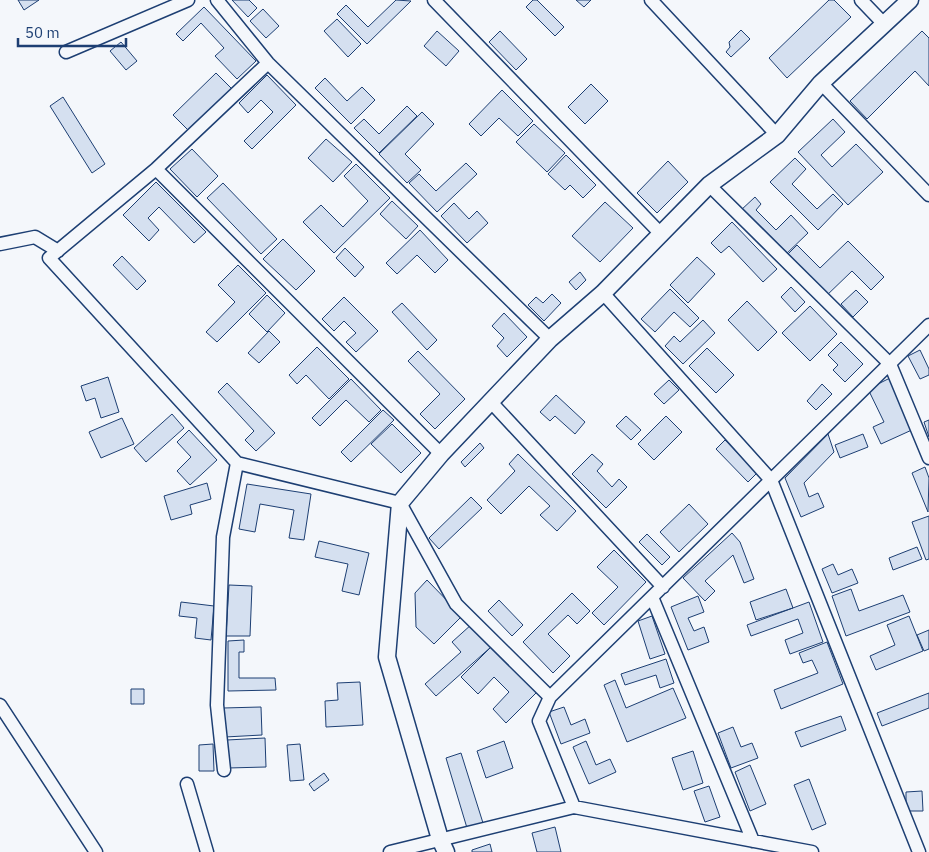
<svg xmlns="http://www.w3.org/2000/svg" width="929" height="852" font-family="'IBM Plex Sans',sans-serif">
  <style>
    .building { fill: #d5e0f0; stroke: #1d3f73 }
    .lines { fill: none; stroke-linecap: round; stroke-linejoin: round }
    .minor-casing { stroke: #1d3f73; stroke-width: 15 }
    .tertiary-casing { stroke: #1d3f73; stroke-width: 19 }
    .minor { stroke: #f4f7fb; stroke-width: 12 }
    .tertiary { stroke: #f4f7fb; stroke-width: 16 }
  </style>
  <rect width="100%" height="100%" fill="#f4f7fb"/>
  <path class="building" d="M18 0H39L24 10Z
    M232 0H249L257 8 248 17Z
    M396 0 411 1 367 44 337 14 346 5 368 27Z
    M533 0H537L564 27 555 36 526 7Z
    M576 0H591L584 7Z
    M829 0H834L851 17 787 78 769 58Z
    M204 7 256 61 237 79 215 56 224 48 201 23 183 41 176 34Z
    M263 9 279 26 266 38 250 21Z
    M337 19 361 44 348 57 324 31Z
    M741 30 750 39 731 57 726 52 730 47 729 42Z
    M437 31 459 51 446 66 424 46Z
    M500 31 527 59 516 70 489 42Z
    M922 31 929 38V86L915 71 867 119 850 101Z
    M121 42 137 61 126 70 110 51Z
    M216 73 233 90 191 133 173 115Z
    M267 75 296 105 252 149 244 141 273 112 261 100 248 113 239 103Z
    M325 78 347 101 362 87 375 100 351 124 315 88Z
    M591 84 608 101 585 124 568 107Z
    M502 90 533 121 518 136 499 118 481 136 469 124Z
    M63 97 105 164 92 173 50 106Z
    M407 106 417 116 379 153 354 128 364 119 379 134Z
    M422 112 434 124 405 154 421 170 407 183 379 154Z
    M833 119 845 132 821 155 832 167 856 144 883 172 848 205 798 152Z
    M534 124 565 153 547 172 516 142Z
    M326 139 352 162 333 182 308 158Z
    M192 149 218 176 197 197 170 169Z
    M566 155 596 185 583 198 570 185 565 190 548 174Z
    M795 158 806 169 792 184 817 209 833 194 843 204 818 230 770 182Z
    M668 161 688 182 657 213 637 193Z
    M466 163 477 174 437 212 409 183 419 174 436 191Z
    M356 164 390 198 334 253 303 222 321 205 343 227 368 201 344 176Z
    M156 182 206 232 194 243 159 207 148 218 159 230 149 241 123 215Z
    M223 183 277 239 261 254 207 198Z
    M755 197 761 204 756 210 776 230 791 215 808 233 784 256 740 211Z
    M392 201 418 226 406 239 380 214Z
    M605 202 633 228 600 262 572 236Z
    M454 203 469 219 477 211 488 223 467 243 441 216Z
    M732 222 777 269 763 282 729 246 721 253 711 243Z
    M420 230 448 260 435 273 417 255 397 274 386 263Z
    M283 239 315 271 296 290 263 259Z
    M848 241 884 277 871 290 852 271 824 298 784 258 797 245 820 268Z
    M345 248 364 267 355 277 336 258Z
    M122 256 146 281 137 290 113 265Z
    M697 257 715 274 688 303 670 285Z
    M238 265 266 293 217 342 206 332 235 302 218 285Z
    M580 272 586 280 576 290 569 282Z
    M791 287 805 302 795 312 781 297Z
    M670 289 699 318 690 327 674 312 655 332 641 319Z
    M856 290 868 302 853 317 841 304Z
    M552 294 561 303 544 321 528 305 536 297 543 303Z
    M267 295 285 313 267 332 249 314Z
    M344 297 378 331 356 352 346 342 356 333 344 321 334 331 322 319Z
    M747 301 777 332 758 351 728 320Z
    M402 303 437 340 427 350 392 312Z
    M810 306 837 334 810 361 782 333Z
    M504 313 527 337 507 357 497 346 504 338 492 326Z
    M703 320 715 333 683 364 665 346 674 336 680 342Z
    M269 331 280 342 259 363 248 353Z
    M841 342 863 364 845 382 833 370 838 365 828 355Z
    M317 347 349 379 329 399 306 375 297 384 289 375Z
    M707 348 734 375 716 393 689 366Z
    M920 350 929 369V375L920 379 908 356Z
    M418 351 465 399 435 429 420 414 440 394 408 361Z
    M108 377 119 412 101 418 95 398 86 401 81 386Z
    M890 378 914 429 881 444 873 427 884 422 868 389Z
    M351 379 381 410 369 422 346 400 320 426 312 418Z
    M669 380 679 390 664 404 654 394Z
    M227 383 275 433 256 451 245 440 254 431 218 392Z
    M822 384 832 394 816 410 807 401Z
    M556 395 585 422 575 434 555 416 550 421 540 412Z
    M383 410 394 420 351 462 341 452Z
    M172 414 184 428 146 462 134 448Z
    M626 416 641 430 631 440 616 426Z
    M666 416 682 432 654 460 638 444Z
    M122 418 134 444 101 458 89 432Z
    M929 420V437L924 422Z
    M392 424 421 453 401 473 371 444Z
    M189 430 217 460 190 485 177 471 191 457 177 442Z
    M828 434 834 452 804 483 809 497 818 493 824 507 801 517 785 478Z
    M863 434 868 447 840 458 835 445Z
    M725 440 757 473 748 482 716 449Z
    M480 443 484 448 465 467 461 462Z
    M518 454 576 511 557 531 540 515 550 506 529 486 501 514 487 500 515 471 509 464Z
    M592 454 603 464 597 471 612 487 619 479 627 487 606 508 572 474Z
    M925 467 929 478 928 512 912 473Z
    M207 483 211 499 190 505 192 514 171 520 164 496Z
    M247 484 311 494 304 540 289 538 294 510 260 504 255 532 239 529Z
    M471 497 482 508 439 549 429 538Z
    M689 504 708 524 679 552 660 532Z
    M929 516V559L926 560 912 522Z
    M732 533 740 542 754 579 744 583 733 555 705 581 715 591 705 601 683 578Z
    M647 534 670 557 662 565 639 542Z
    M319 541 369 553 359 595 342 591 348 564 315 557Z
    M917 547 922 559 893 570 889 558Z
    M614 550 646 582 604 625 592 613 618 587 597 567Z
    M833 564 838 575 852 569 858 583 832 593 822 569Z
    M427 580 462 616 434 644 416 627 415 593Z
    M229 585 252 586 250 636H226Z
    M786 589 793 608 756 620 750 602Z
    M851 589 859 611 903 595 910 612 846 636 832 596Z
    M572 593 590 611 577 624 568 615 548 634 570 656 553 673 523 642Z
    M698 596 704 612 688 618 694 631 704 627 709 642 688 650 671 607Z
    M499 600 523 625 512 636 488 611Z
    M181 602 214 606 211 640 195 638 197 618 179 616Z
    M809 602 823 642 790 654 785 640 803 633 798 619 751 636 747 625Z
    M652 616 665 654 650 659 638 621Z
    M909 616 923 651 876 670 870 656 895 645 887 625Z
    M472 624 492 646 436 696 425 684 461 652 452 642Z
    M929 630V649L924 651 917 635Z
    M244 640V652H239V678H275L276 690 228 691V641Z
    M827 642 843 684 781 709 774 690 818 673 812 660 803 663 799 653Z
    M491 647 537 692 506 723 493 709 509 692 494 677 478 694 461 677Z
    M666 659 674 683 660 688 656 675 625 685 621 674Z
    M615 680 626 708 673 688 686 718 627 742 604 685Z
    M360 682 363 725 326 727 325 701 338 700 337 683Z
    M131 689H144V704H131Z
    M929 693V708L882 726 877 713Z
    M261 707 262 735 225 737 223 708Z
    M564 707 571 725 585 719 590 733 561 744 549 712Z
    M841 716 846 730 801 747 795 732Z
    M733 727 741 747 752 743 758 758 731 768 718 733Z
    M265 738 266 767 228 768 227 740Z
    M504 741 513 768 486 778 477 751Z
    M586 741 596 765 610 759 616 772 589 784 573 747Z
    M213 744 214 771H199V745Z
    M300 744 304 780 290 781 287 745Z
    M693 751 703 783 683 790 672 758Z
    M461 753 483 823 467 828 446 758Z
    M750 765 766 804 750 811 735 772Z
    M324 773 329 780 314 791 309 784Z
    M809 779 826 824 812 830 794 785Z
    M709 786 720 817 705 822 694 791Z
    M922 791 923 811H906V792Z
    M555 827 561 852H537L532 833Z
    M490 844 492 852H472V850Z"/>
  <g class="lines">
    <defs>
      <path id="minor" d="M217 0 268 63 550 339
        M434 0 662 235
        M651 0 777 135
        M861 0 883 23
        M66 52 188 0
        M268 63 156 169 49 258 237 463 400 503 456 604 550 697
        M821 83 929 195
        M156 169 441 454
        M709 185 890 364 929 458
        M0 244 35 237 58 251
        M603 293 771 480 919 852
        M491 402 663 587
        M652 597 753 841
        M0 705 96 852
        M224 770 217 705 223 537 237 463
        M187 784 207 852
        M574 807 539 721 550 697 929 325
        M390 852 574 807 812 852"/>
      <path id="tertiary" d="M446 852 440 839 387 657 400 503 441 454 550 339 603 293 709 185 777 135 821 83 910 0"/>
    </defs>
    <use href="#minor" class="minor-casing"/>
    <use href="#tertiary" class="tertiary-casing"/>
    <use href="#minor" class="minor"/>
    <use href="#tertiary" class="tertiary"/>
  </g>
  <path d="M18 38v8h108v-8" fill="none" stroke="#1d3f73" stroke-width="2.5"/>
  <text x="25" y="38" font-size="15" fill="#1d3f73" stroke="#f4f7fb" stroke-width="4" paint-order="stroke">50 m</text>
</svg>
